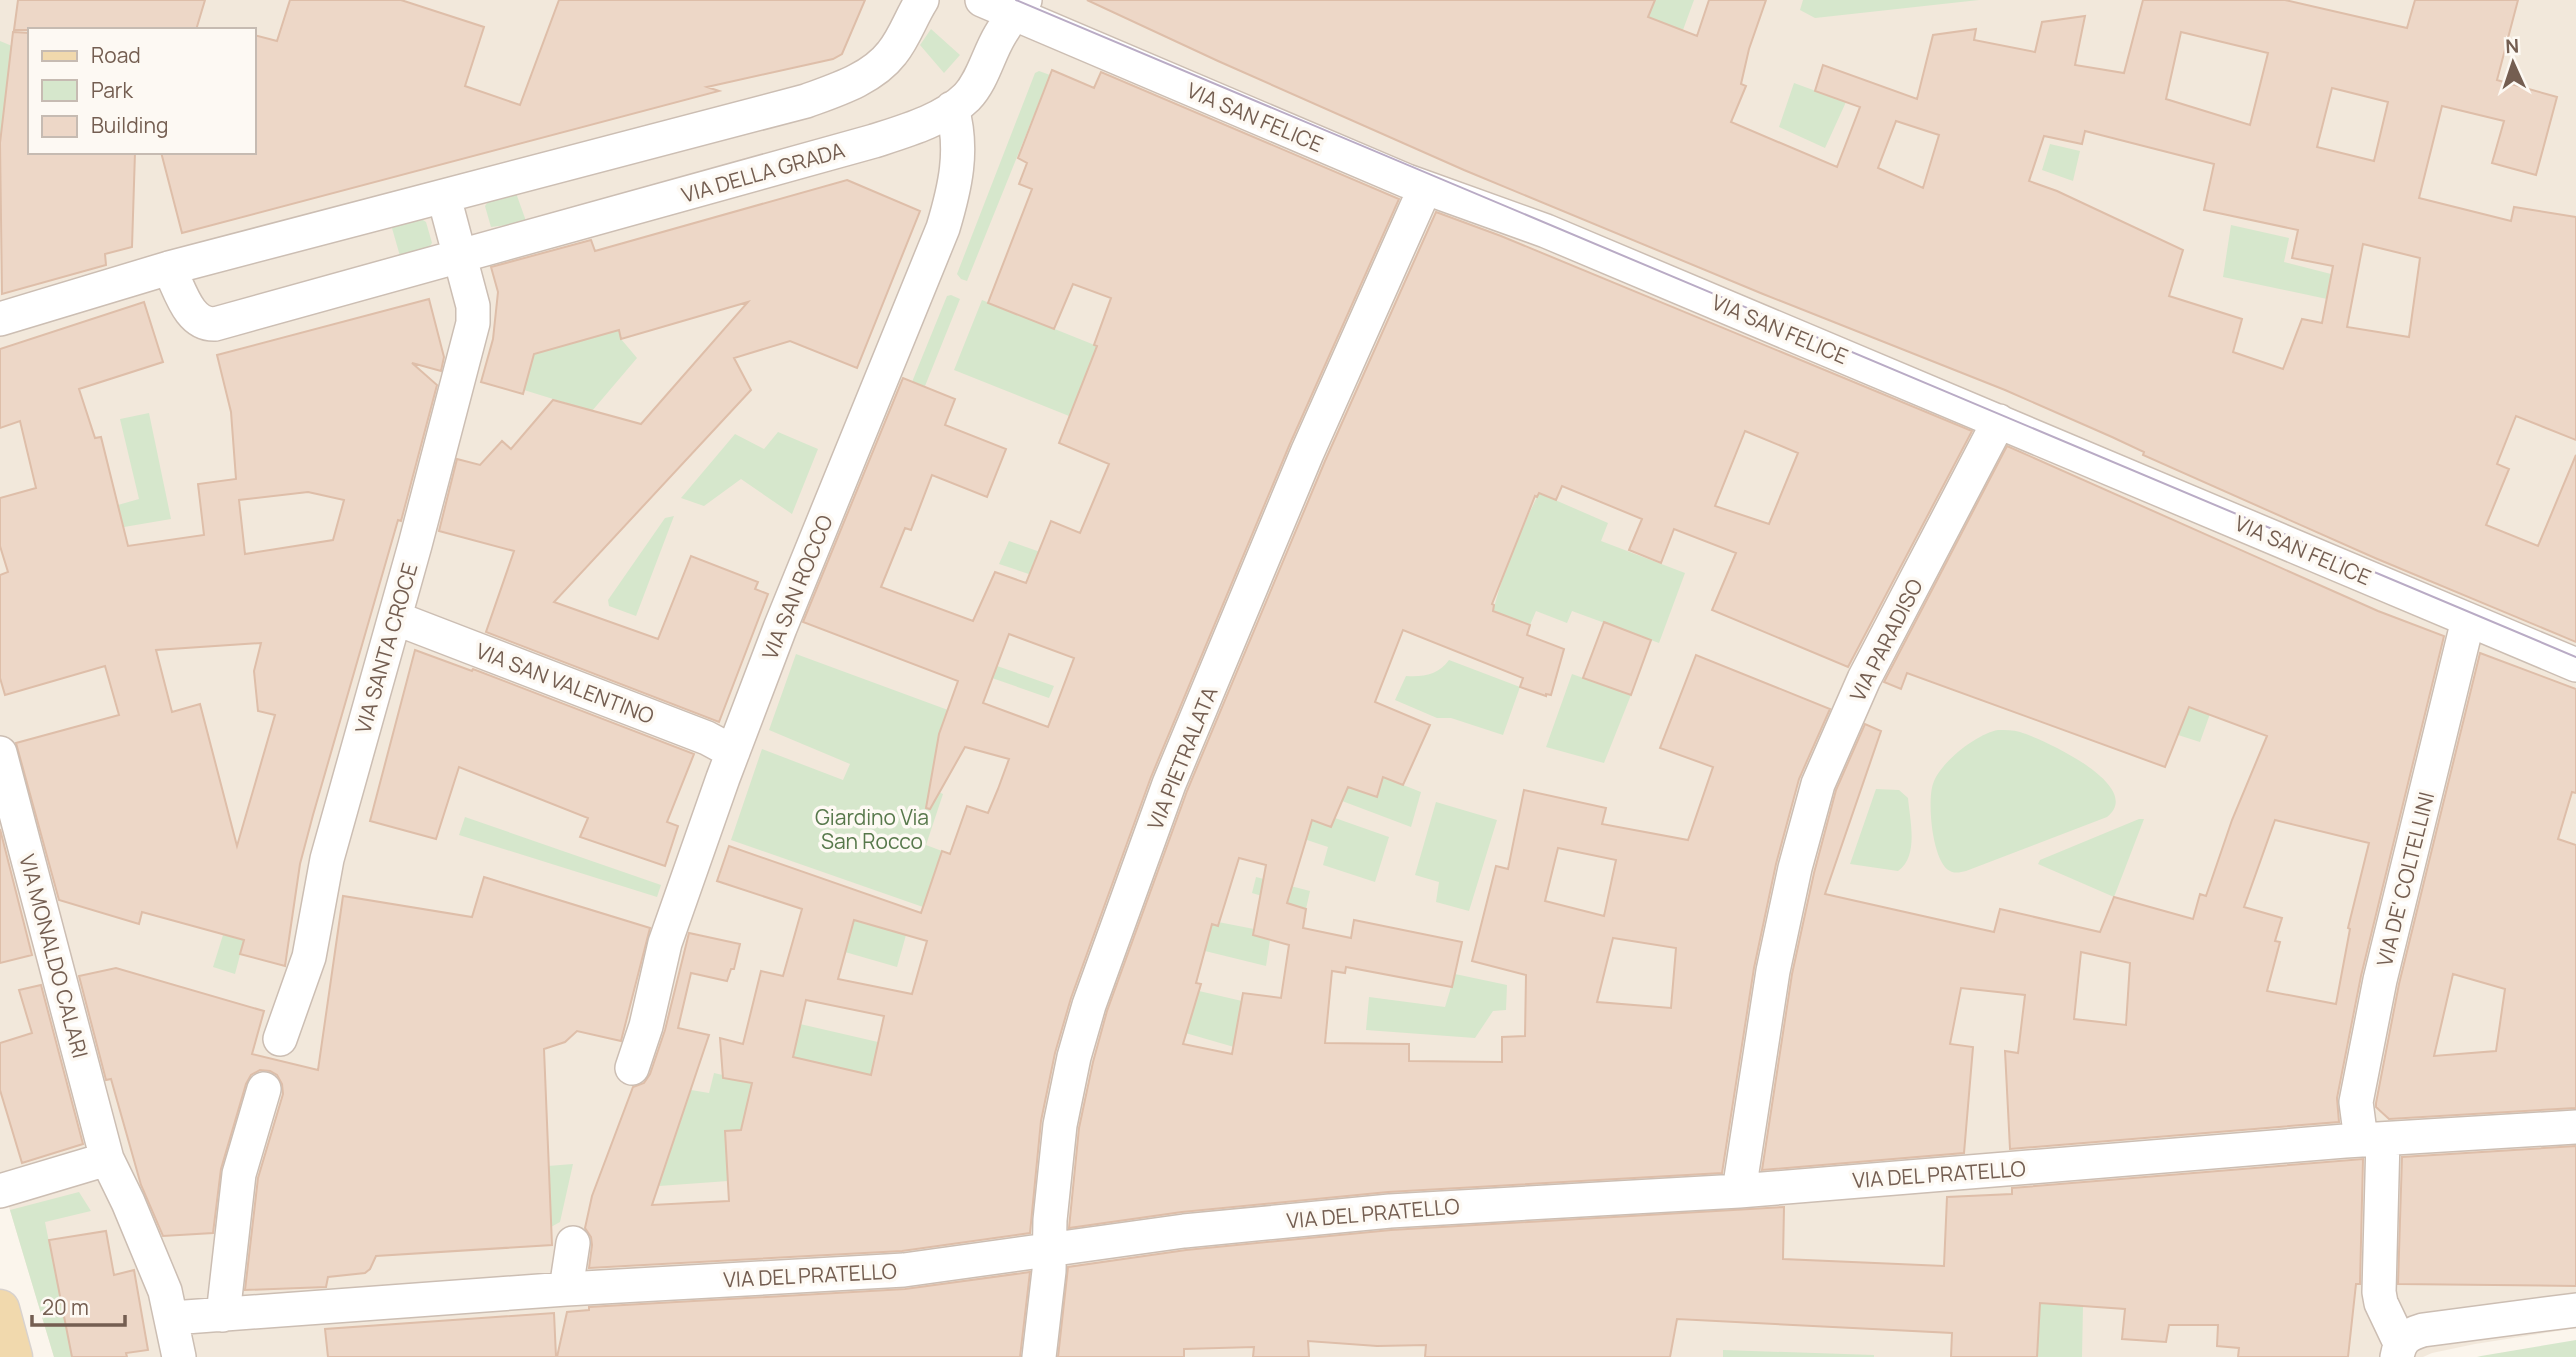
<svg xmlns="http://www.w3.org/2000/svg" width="2576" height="1357" font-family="Manrope,sans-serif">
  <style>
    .residential { fill: #f2e8db; fill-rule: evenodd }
    .green { fill: #d6e7cc }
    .building { fill: #edd7c7; stroke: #debea9; stroke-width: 2; fill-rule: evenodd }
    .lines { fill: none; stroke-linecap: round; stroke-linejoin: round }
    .minor-casing { stroke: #ccbeb3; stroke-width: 36 }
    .major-casing { stroke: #d8d2ce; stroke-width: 41 }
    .minor { stroke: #fff; stroke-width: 33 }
    .major { stroke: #f1d9ad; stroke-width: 38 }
    .tram { stroke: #b9abc5; stroke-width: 2 }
    .labels { text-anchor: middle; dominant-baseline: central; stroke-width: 7; stroke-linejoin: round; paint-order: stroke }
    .street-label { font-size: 21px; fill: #745e51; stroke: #fdf9f3 }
    .park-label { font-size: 21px; fill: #57784b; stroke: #fdf9f3 }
  </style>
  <rect width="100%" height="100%" fill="#fbf5ec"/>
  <path class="residential" d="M0 0H2576V1328L2475 1344 2432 1353 2423 1357H54L10 1210 0 1185ZM30 30H254V152H30Z"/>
  <path class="green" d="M1655 0H1694L1683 30 1648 17Z
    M1803 0H1979L1815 18 1800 10Z
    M931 29 960 55 944 73 920 45Z
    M0 41 12 46 0 141Z
    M1039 71 1050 75 967 281 961 279 957 274 1035 73Z
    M1794 83 1846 102 1825 148 1779 127Z
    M2050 144 2080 151 2073 181 2042 170Z
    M516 193 526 221 523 223 491 227 485 206 488 202Z
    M423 220 426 222 432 243 429 247 400 256 392 228 394 225Z
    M2231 225 2289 238 2284 262 2331 274 2327 299 2223 277Z
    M951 295 960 299 925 386 912 382 947 296Z
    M982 300 1097 346 1069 416 954 370Z
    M619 330 621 339 637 358 592 411 524 390 534 354Z
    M149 413 171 519 124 527 118 505 139 499 120 419Z
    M778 432 818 449 792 514 741 479 704 506 681 498 735 434 764 449Z
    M1539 493 1608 523 1601 541 1685 573 1659 643 1572 611 1567 623 1536 611 1530 625 1493 611C1504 570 1520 531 1539 493Z
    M674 516 636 616 609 606 608 600 665 518Z
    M1009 541 1080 566 1071 588 999 564Z
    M796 654 948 710 939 734 929 788 943 794 926 845 942 851 923 907 731 840 762 749 843 780 850 764 769 730Z
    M1449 660 1520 687 1503 735 1451 718H1437L1395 700 1406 676C1424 677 1438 675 1449 660Z
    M997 666 1054 686 1049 698 992 678Z
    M1572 674 1631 695 1604 763 1546 747Z
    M2189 707 2210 714 2200 742 2178 735Z
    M1998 730C2005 730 2013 730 2020 732 2043 739 2146 786 2107 817L1966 871C1961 872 1955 874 1950 871 1932 862 1927 801 1933 784 1939 763 1978 733 1998 730Z
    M1383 777 1421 792 1411 827 1313 790Z
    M1876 789 1899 790 1908 798C1910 820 1919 857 1898 871L1850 864Z
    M1436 802 1497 820 1469 911 1436 902 1439 882 1415 875Z
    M1295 814 1331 827 1335 818 1389 837 1375 882 1323 865 1328 847 1289 834Z
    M465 817 661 885 657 897 459 835Z
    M2139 819H2144L2114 897 2038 864 2040 860Z
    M1256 877 1310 891 1306 909 1252 893Z
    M840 916 906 935 897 967 845 952Z
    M1213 921 1254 929 1253 935 1270 940 1266 966 1205 951Z
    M223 935 244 940 235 974 213 967Z
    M1455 974 1507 985 1506 1010 1493 1011 1475 1038 1366 1030 1369 997 1445 1007Z
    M1199 991 1242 1001 1234 1047 1182 1032Z
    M800 1024 878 1042 873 1068 917 1085 793 1057Z
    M714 1073 753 1082 751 1129 726 1131 728 1181 659 1186 691 1090 709 1093Z
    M573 1164 560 1222 551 1227 548 1166Z
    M79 1192 91 1211 45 1222 72 1357H54L10 1210Z
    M2040 1303 2083 1306 2082 1357H2037Z
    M2576 1340V1357H2477L2481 1356Z
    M1723 1350 1874 1355V1357H1723Z"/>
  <path class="building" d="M18 0H205L196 30H14Z
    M290 0H401L484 27 465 86 520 105 559 0H865L842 54 833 59 707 87 719 91 182 233 161 152H254V35L277 41Z
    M1087 0H1655L1648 17 1697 36 1709 0H1766L1749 49 1741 84 1746 86 1731 122 1837 167 1860 107 1815 91 1823 65 1917 99 1933 35 1976 29 1974 40 2035 52 2042 22 2085 16 2075 65 2124 73 2143 0H2285L2407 28 2415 0H2518L2497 80 2557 97 2536 175 2492 163 2504 121 2442 106 2419 198 2511 221 2514 207 2576 217V440L2516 416 2497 464 2509 469 2486 525 2538 546 2576 455V642L2375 558 2143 455 2144 452 2112 437 2005 390 1763 294 1464 170 1218 61ZM2181 32 2268 53 2250 125 2166 99ZM2332 88 2388 102 2374 161 2317 147ZM1896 121 1939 135 1923 188 1878 168ZM2085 131 2214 164 2204 210 2298 230 2292 258 2333 266 2322 323 2302 319 2283 369 2233 352 2242 319 2169 296 2183 250 2057 191 2029 181 2044 136 2082 144ZM2363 244 2420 258 2409 337 2347 327Z
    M13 32 30 33V152H135L132 247 105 254 106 265 2 294 0 143Z
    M1052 70 1094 88 1101 72 1399 199 1289 446 1151 777 1071 998 1055 1053 1041 1121 1030 1233 902 1251 589 1268 592 1245 591 1237 585 1228 592 1196 633 1087 644 1083 650 1074 665 1030 689 933 740 944 734 969H731L727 981 691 973 678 1028 709 1035 652 1205 729 1201 725 1131 741 1130 752 1083 723 1078 720 1038 743 1044 761 971 783 976 802 909 717 881 729 846 921 913 942 851 950 854 967 806 988 813 998 789 1009 759 965 747 930 809 926 808 939 734 958 681 803 622 903 378 955 399 945 425 1006 449 987 497 932 475 911 530 905 528 881 587 973 621 995 572 1026 583 1051 521 1080 533 1109 464 1059 443 1097 346 1094 345 1111 298 1073 284 1054 329 988 303 1032 189 1019 184 1027 163 1018 158ZM1009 634 1074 658 1048 727 983 703ZM854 920 927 941 912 994 838 979ZM806 1000 884 1016 871 1075 793 1057Z
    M847 180 920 211 857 368 790 341 734 358 751 390 554 602 658 639 691 556 758 582 755 589 768 594 719 722 486 632 514 551 439 531 457 459 480 465 502 441 511 449 553 400 641 424 748 302 621 339 619 330 534 354 523 394 481 382 493 339 498 292 491 267 591 240 595 251Z
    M1436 212 1501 236 1972 431 1848 667 1712 610 1736 553 1674 529 1661 563 1629 550 1642 519 1562 486 1556 500 1539 493 1537 497 1535 496 1492 604 1494 605 1493 611 1530 625 1527 635 1564 649 1551 695 1546 694V696L1520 687 1523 678 1403 630 1375 702 1430 725 1403 785 1383 777 1377 797 1348 787 1331 827 1312 820 1287 903 1306 909 1303 928 1351 938 1354 920 1462 942 1452 987 1346 967 1345 973 1332 971 1325 1043 1409 1044V1061L1502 1062V1037L1525 1036 1526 975 1472 961 1496 866 1508 869 1524 790 1606 808 1602 824 1688 840 1713 767 1660 748 1696 655 1830 709 1799 779 1776 864 1754 968 1722 1173 1388 1192 1182 1212 1069 1228 1079 1128 1093 1062 1107 1011 1187 791 1325 461ZM1745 431 1798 453 1769 524 1715 506ZM1558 848 1616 860 1604 916 1545 901ZM1239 858 1266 865 1253 935 1289 945 1281 998 1243 993 1232 1054 1183 1044 1201 984 1196 983 1212 924 1218 926ZM1613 938 1676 948 1671 1008 1597 1002Z
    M429 299 444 357 441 371 412 363 437 385 401 521 398 520 313 815 300 864 285 966 240 954 244 940 142 912 139 924 59 900 16 743 119 715 105 666 5 695 0 678V575L8 572 0 546V498L36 488 20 421 0 428V349L144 302 163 362 79 389 95 438 101 437 128 546 204 535 198 484 236 479 231 412 217 355ZM308 492 344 500 333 540 245 554 239 500ZM261 643 254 671 258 711 275 715 237 846 200 704 172 712 156 650Z
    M2007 446 2378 611 2444 636 2361 976 2337 1098 2339 1122 2010 1149 2005 1051 2018 1053 2025 995 1961 988 1950 1044 1973 1047 1964 1153 1762 1170 1792 974 1814 873 1836 790 1865 724 1881 731 1825 894 1994 932 2000 909 2100 932 2114 897 2193 919 2200 894 2206 896 2232 820 2267 736 2189 707 2165 767 1907 673 1901 689 1884 682ZM2275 820 2369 843 2348 928 2350 929 2336 1004 2267 991 2280 942 2275 941 2282 918 2244 907ZM2081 952 2130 963 2126 1025 2074 1019Z
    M1604 622 1651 640 1631 695 1583 678Z
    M415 650 472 671 473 669 694 754 667 822 678 826 665 866 580 837 588 818 459 767 436 839 370 821Z
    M2480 653 2576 689V793L2572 792 2558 839 2576 845V1108L2389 1119 2376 1107V1103L2399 984ZM2453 974 2505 989 2496 1051 2434 1056Z
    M0 829 32 955 0 963Z
    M484 877 650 928 621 1041 577 1031 565 1042 544 1049 552 1245 376 1256 370 1269 365 1273 328 1277 326 1287 245 1290 258 1178 283 1094 282 1084 277 1075 270 1071 260 1070 251 1075 246 1084 221 1169 213 1233 163 1236 141 1185 111 1079 106 1080 79 976 116 968 264 1011 252 1054 318 1070 343 896 472 917Z
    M41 985 83 1144 22 1163 0 1090V1043L32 1033 19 990Z
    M2576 1146V1286L2398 1284 2402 1157Z
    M2363 1159 2360 1284H2356L2348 1357H2238L2239 1348 2217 1346 2218 1325H2169L2166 1342 2122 1339 2125 1309 2040 1303 2037 1357H1951L1952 1333 1677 1319 1670 1357H1425L1426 1345 1377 1346 1308 1341 1309 1357H1253L1254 1347 1184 1349V1357H1058L1068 1267 1186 1250 1391 1230 1784 1207 1783 1259 1944 1266 1947 1197 2012 1194V1188Z
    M106 1231 114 1275 134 1270 148 1350 126 1353 127 1357H72L49 1240Z
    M1030 1272 1020 1357H557L567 1312 589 1310V1307L905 1289Z
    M554 1313 556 1357H328L325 1329Z"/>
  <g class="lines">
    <defs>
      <path id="minor" d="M982 0 1407 181 1546 231 2576 665
        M169 268C180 289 188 325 215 324L874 141C905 131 944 120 967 97 983 80 988 55 1000 35 1007 23 1016 11 1025 0
        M0 319 169 268 806 101C836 90 872 79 892 53 905 37 911 17 922 0
        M395 618 707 738 733 752
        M0 753 107 1159 128 1202 165 1291 179 1357
        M280 1039 309 957 327 859 415 545 473 323V306L444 197
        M632 1068 646 1026 665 943 723 778 780 628 943 228C955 188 964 150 952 108
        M2383 1139 2379 1292 2381 1303 2400 1343
        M2361 1140 2356 1102 2380 980 2468 620
        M0 1191 107 1159
        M1739 1191 1773 971 1795 868 1818 784 1864 679 1999 421
        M566 1289 573 1243
        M223 1315 239 1174 264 1089
        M172 1318 566 1289 904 1270 1184 1231 1390 1211 1739 1191 2345 1141 2576 1127
        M1039 1357 1049 1271 1050 1220 1060 1125 1074 1057 1089 1005 1169 784 1307 453 1425 188
        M2397 1357C2400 1340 2406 1335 2423 1330L2576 1310"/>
      <path id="major" d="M0 1309 13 1357"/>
    </defs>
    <use href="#minor" class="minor-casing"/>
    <use href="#major" class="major-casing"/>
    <use href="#minor" class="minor"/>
    <use href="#major" class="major"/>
    <path class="tram" d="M1016 0 2576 657"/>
  </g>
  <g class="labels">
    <g class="street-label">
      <text transform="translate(1255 117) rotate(23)">VIA SAN FELICE</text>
      <text transform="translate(763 172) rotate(-16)">VIA DELLA GRADA</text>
      <text transform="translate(1780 329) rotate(23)">VIA SAN FELICE</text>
      <text transform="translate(2303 550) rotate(23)">VIA SAN FELICE</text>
      <text transform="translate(797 587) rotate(-68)">VIA SAN ROCCO</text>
      <text transform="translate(1886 640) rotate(-63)">VIA PARADISO</text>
      <text transform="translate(386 648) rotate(-74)">VIA SANTA CROCE</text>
      <text transform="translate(565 683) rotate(21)">VIA SAN VALENTINO</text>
      <text transform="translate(1182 758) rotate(-68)">VIA PIETRALATA</text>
      <text transform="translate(2405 879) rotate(-76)">VIA DE' COLTELLINI</text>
      <text transform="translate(54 956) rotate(75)">VIA MONALDO CALARI</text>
      <text transform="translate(1939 1174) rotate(-4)">VIA DEL PRATELLO</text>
      <text transform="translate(1373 1213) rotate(-5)">VIA DEL PRATELLO</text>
      <text transform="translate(810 1275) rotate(-3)">VIA DEL PRATELLO</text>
    </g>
    <g class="park-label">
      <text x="872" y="817">Giardino Via<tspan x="872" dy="24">San Rocco</tspan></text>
    </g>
  </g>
  <rect x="28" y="28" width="228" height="126" fill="#fdf9f3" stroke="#c6bbb2" stroke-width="2"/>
  <rect x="42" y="51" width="35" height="10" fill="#f1d9ad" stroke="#c6bbb2" stroke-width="2"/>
  <text x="91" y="63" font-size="21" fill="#745e51">Road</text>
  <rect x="42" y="80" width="35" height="21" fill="#d6e7cc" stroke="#c6bbb2" stroke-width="2"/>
  <text x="91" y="98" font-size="21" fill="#745e51">Park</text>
  <rect x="42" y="116" width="35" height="21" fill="#edd7c7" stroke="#c6bbb2" stroke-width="2"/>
  <text x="91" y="133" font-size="21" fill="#745e51">Building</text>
  <g transform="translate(2513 63) rotate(357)" stroke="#fdf9f3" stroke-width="5" paint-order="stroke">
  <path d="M0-5L12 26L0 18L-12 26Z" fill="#745e51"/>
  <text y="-10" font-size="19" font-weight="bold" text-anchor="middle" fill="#745e51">N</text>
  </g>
  <path d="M32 1315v10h93v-10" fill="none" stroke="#745e51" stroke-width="3.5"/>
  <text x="42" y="1315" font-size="21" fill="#745e51" stroke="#fdf9f3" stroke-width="5" paint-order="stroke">20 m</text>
</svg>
